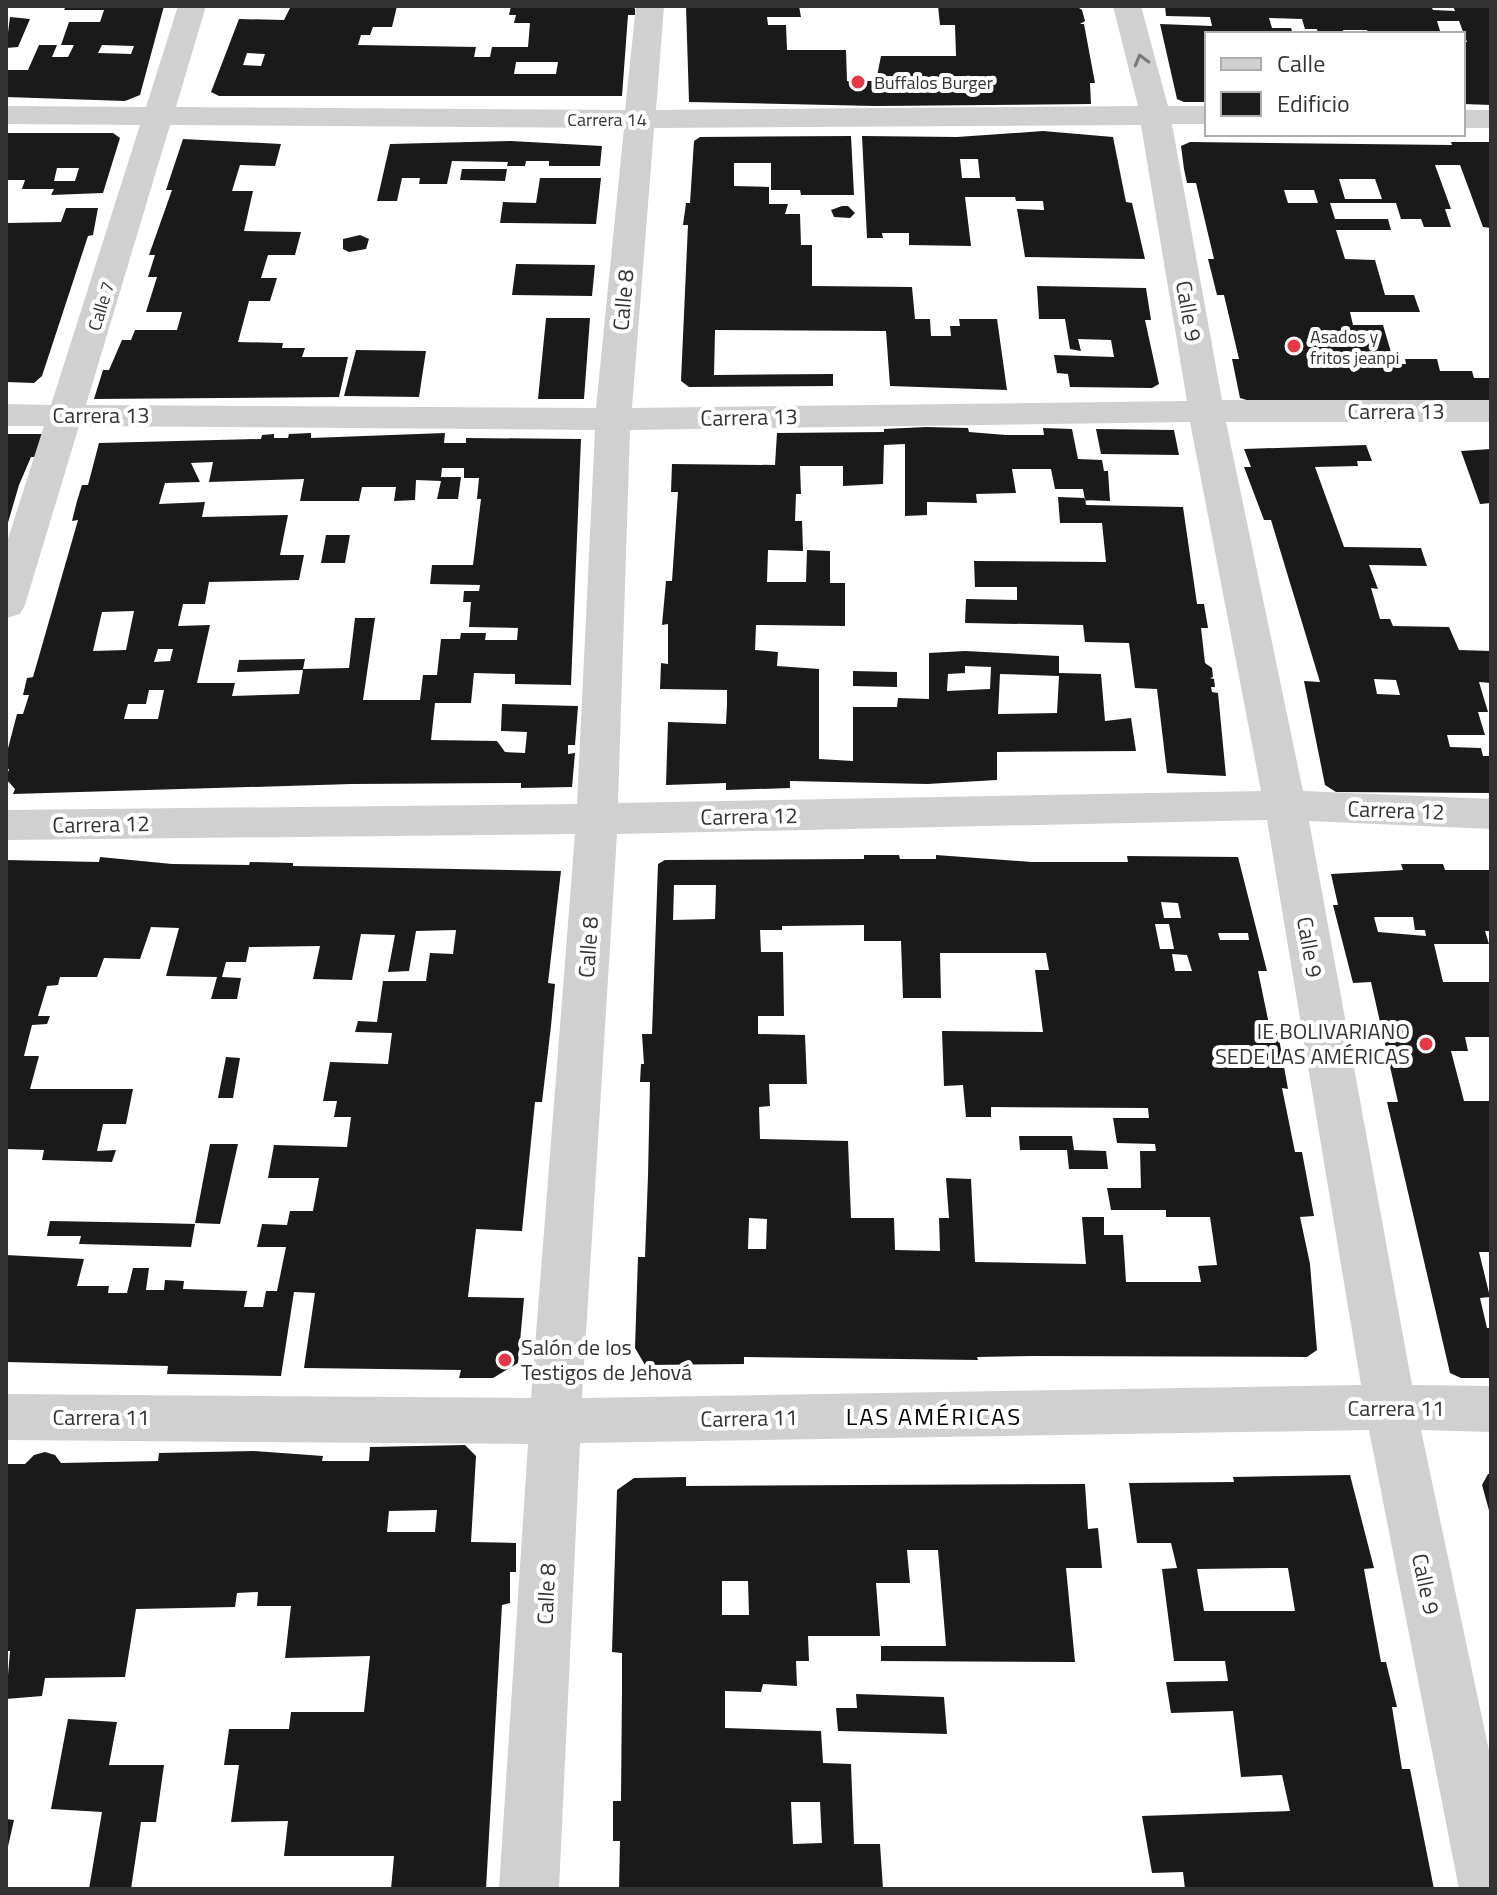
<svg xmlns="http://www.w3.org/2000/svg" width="1497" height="1895" font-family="'Titillium Web',sans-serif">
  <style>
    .building { fill: #1a1a1a; fill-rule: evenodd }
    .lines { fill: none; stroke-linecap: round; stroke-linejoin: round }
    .minor { fill: #d0d0d0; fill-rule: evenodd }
    .oneway { stroke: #7a7a7a }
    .poi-dot { fill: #e63946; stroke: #fff; stroke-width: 3 }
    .labels { text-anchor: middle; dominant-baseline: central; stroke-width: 8; stroke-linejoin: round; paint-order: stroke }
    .far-poi-label { font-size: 18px; fill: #333; stroke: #fff; text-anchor: start }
    .far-street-label { font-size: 18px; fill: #333; stroke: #fff }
    .street-label { font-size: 22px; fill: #333; stroke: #fff }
    .poi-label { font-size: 22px; fill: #333; stroke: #fff; text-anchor: end }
    .neighbourhood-label { font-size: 24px; letter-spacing: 2px; fill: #000; stroke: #fff }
  </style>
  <rect width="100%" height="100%" fill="#fff"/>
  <path class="building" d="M66 6H164L140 95 125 101 6 97 8 70H28L39 45H57L52 57H68L74 45H61L69 22H100L104 10H64ZM102 45 134 46 131 54 98 53Z
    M291 6H397L392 27H373L370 35H361L358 45 476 47 474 57H490L492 47H528L530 23H514L516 15H509L511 6H633L635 9V15H628L622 96H219L211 92 239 19 284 20ZM247 53 265 54 261 66 243 65ZM516 62H558L556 74H514Z
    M686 6H799L801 17H767L768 25H786L787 50H846L847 81H876L881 56H956L955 25H940L938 6H1076L1082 10 1085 21 1080 24H1084L1095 83H1090L1091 104 876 106 689 102Z
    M1165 6H1431L1433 10 1455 11 1453 6 1491 8V105L1463 104V42H1467L1459 21H1437L1441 34H1369L1367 30H1343L1344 34H1318L1317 29H1305L1302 19 1269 18 1272 28H1291L1293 34H1207V102H1184L1177 99 1160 24 1212 26 1210 17 1166 16Z
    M10 17 30 19 18 47 6 48Z
    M1043 131 1113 137 1126 202 1132 203 1145 259 1025 257 1017 209 1044 210 1043 201H1016L1015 197H965L971 246 909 245V233H882L883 238H867L862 136 957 137ZM960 159H978L980 178H962Z
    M6 133H113L120 138 103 193 51 195 54 189H22L25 180H6ZM57 168H79L75 181H54Z
    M851 136 854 195H801L800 190H771V163H734V186L769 187V204H788L785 214H800L801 245H812V286L912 287 915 319H930L931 336H951L950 326H960L959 319H997L1007 390 890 386 886 331 715 330 714 375 833 374V386L689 387 681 381 688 225H683L686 203H690L694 141 700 137Z
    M183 139 281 144 275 166 240 165 232 191H253L244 231 301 232 295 255H268L261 278H277L270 301H249L238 342 283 343 282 348H305L302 357H348L339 397 94 399 103 370H109L122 340H131L135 330H177L182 312H146L157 277H148L155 255H149L172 190H166Z
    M511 141 602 146 600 166H549V161H526L525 166H507L508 162 452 161 447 184H419L420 178H402L397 201H377L390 144Z
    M1190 142 1452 145 1451 142H1491V228L1483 227 1460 165H1435L1451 209H1445L1451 227H1424L1421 219H1401L1396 203H1330L1335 219H1388L1391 230H1336L1345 259 1375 260 1385 295H1414L1420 312H1350L1353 325H1383L1393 359H1386L1387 364H1406L1405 359H1437L1440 371H1472L1474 378H1491V404H1260L1240 398 1232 359H1239L1224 295H1217L1208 259H1214L1196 183H1187L1184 169 1181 146ZM1339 179H1375L1382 199H1345ZM1284 190H1314L1318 203H1288Z
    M462 169H507L505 181 460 180Z
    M540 178H601L596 224 500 223 503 202 536 203Z
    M842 206H848L855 213 850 218 834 217 831 210Z
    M66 208H98L93 235 88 236 42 376 34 383 6 382V226L7 223 61 222Z
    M360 235 369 239 366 249 349 252 343 249V239Z
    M516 264 595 265 592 296 512 295Z
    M1037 286 1146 288 1151 320H1145L1159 384 1152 388 1070 387 1068 374 1057 373 1054 355 1114 357 1111 340 1078 339 1081 351 1070 349 1065 319H1039Z
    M546 318H590L584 399H538Z
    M356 350 426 351 419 397 344 396Z
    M926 427 968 428 969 432 1006 435H1044L1043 428 1072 429 1078 459 1102 460 1104 471H1108L1110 501 1085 500 1083 489H1055L1051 469H1012L1016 493 976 494 977 503 927 502V515L905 516V444L884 445 883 484 843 486V466H800L801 494H796L795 521H802L803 551 768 550 767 582H806L807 550 830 551V583H845V626L756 625 755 650 778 652 777 666 819 669V759L853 761V707H897L898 698 929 699V653L965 651 1059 656V673L1101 674 1105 721 1131 718 1136 751 997 752V780L927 784 790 781V788L726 790V783L666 785 668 722 726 724 727 704V690L660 689 661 663 668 664V624L662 625 666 581H672L678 492H671L672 464 775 465 777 433 884 432V429ZM965 666 991 667 990 689 947 691 948 674 965 673ZM1000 674 1059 676 1057 713 998 714Z
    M1096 429 1174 430 1179 455 1101 454Z
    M311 433V438L445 433 444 443H466V438L581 439 571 685 515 684V674L474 673 471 703H435L431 740 497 741 505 752 525 753 527 732 501 731 502 704 578 706 575 745H568V754L575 753 572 787 521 788V783L352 784 13 794 15 789 6 779 9 769H6V756L17 714H23L29 695H23L27 678 33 677 78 520 72 521 77 501 82 485H88L99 443 261 439 262 435 274 434V438H288L289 434ZM213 462 209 482 304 479 300 501H359L362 487H396L394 501 415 500 416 480 441 481 437 499H458L461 477H441L442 468H464V478H479L477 499H481L473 565H432L430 584 480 585 479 591H464L463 602H471L469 627 518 628 517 640H485L486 633H461L460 639H441L437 675H423L420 700H363L375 618H355L349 668 303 669 305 659 239 660 237 672 303 670 299 694 232 696 235 683H197L210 625 178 626 183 604H205L209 582 299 580 304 555H280L288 515 202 517 205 502 159 504 165 483 200 482 191 463ZM134 611 126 650 93 651 102 612ZM158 649H173L170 661 154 662ZM149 690H164L158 719H124L128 704H146Z
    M6 434H43L36 457H31L19 485 7 526Z
    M1366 445 1372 461H1357L1358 466 1315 467 1344 547 1421 548 1427 566 1369 565 1378 589 1371 588 1380 619H1390L1393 626 1449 627 1459 650 1491 651V683L1479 682 1488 712H1478L1485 735H1447L1450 747 1481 748 1483 756H1491V793L1336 792 1325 785 1304 681 1320 682 1271 520H1264L1244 467H1251L1244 449ZM1374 679 1396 680 1400 695 1377 694Z
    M1491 449V503L1480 504 1461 451Z
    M1058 497 1085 498 1086 505 1183 507 1197 604H1204L1208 628H1201L1205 663 1212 668 1213 677 1210 678 1214 679 1215 687H1211L1212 692 1218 693 1226 776 1167 773 1157 689 1135 688 1129 643 1085 642 1083 625 965 623 966 599 1017 600V587H975L974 561 1106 562 1102 523H1060Z
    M326 535H350L345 563H321Z
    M853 671 897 672V687L853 686Z
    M864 855H899L900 859H936V855L1032 862H1128L1127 856 1238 857 1267 971H1258L1271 1034 1278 1033 1288 1089 1282 1088 1295 1152H1302L1314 1216 1300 1217 1310 1264 1317 1350 1307 1357 1033 1356 977 1357 978 1360 744 1357V1364L645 1365 635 1348 638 1257H645L648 1176 650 1082H640L641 1064H644L642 1034H652L658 864 665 860 864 859ZM674 885H716L715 919 673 920ZM1161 902 1178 903 1181 918H1164ZM1155 924H1169L1174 949H1160ZM864 925V941H901L903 998H941L940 953H1046L1049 970H1035L1043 1032 942 1031 944 1086 963 1085 966 1117H991V1107L1148 1108 1149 1118H1113L1117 1143 1155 1144 1156 1151H1140L1141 1188H1107L1111 1210H1166V1217H1210L1217 1265 1198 1266 1201 1282H1126L1123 1235H1104V1217H1082L1086 1264 975 1262 971 1179 946 1178 949 1218H939L940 1251 895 1250 894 1218H851L848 1141 760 1139 759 1107 770 1106 769 1084H807L805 1035 758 1034V1016H784L783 952H761L760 930H782V926ZM1218 933H1248L1249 940H1220ZM1172 954 1187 955 1192 971H1175ZM749 1218 767 1219 766 1249H748Z
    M100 857 172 864 249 865 250 862 293 863V866L561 871 548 983 555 984 551 1026 542 1102H535L522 1231 476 1229 468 1297 524 1298 518 1363 493 1378H459L461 1370 304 1368 315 1293 294 1292 281 1376 167 1374 168 1366 6 1362V1255L84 1259 77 1286H109L108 1293H127L133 1268H149L146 1290H164L165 1280 184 1281 183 1289 247 1291 244 1307H263L266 1291H277L286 1247H257L262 1224 287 1225 290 1211H313L319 1178H268L274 1145 347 1147 351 1117H334L337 1101H323L330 1062 388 1064 392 1033 355 1032 358 1021 377 1022 383 981H426L430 953 453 954 456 930 416 931 409 971 388 972 395 935 361 934 352 980 313 979 320 946 249 947 246 962H226L222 977 241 978 237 999H211L217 977 166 976 179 928 151 927 140 959 104 958 97 977H60L58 985 47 986 38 1016H50L47 1024 32 1025 24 1056H39L30 1089H133L126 1124H103L97 1151 116 1150 112 1162 42 1160 44 1150 6 1149V860L99 862Z
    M1401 864H1443L1445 870H1491V931H1485L1489 944H1434L1443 982H1491V1037H1465L1468 1051H1451L1464 1101H1491V1252H1479L1490 1297 1480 1298 1487 1328H1491V1378H1461L1450 1373 1387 1102H1398L1371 982 1353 983 1333 905H1338L1331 874 1403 870ZM1374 917H1413L1415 930H1425L1426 936 1378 932Z
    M226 1057 240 1058 233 1098H218Z
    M1019 1136H1072L1074 1150 1106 1151 1108 1169H1069L1067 1150H1020Z
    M210 1144H238L220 1224 195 1223Z
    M50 1221 158 1223 195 1224 191 1247 79 1244 81 1236H47Z
    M465 1445 476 1456 471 1542 516 1543V1572H510V1603L502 1605 486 1889H391L394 1856H284L288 1821 231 1822 239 1765H224L229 1729H289L291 1712H364L370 1656 285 1658 291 1606H257L258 1592 237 1593 235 1607 136 1609 125 1677 45 1678 42 1696 6 1699 10 1651H6V1464H25L34 1455 45 1452 55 1455 61 1463 158 1461 159 1453 254 1451 323 1456 322 1461H369L370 1447ZM437 1510 435 1532H387L389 1511Z
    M1488 1474H1491L1490 1514 1482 1485Z
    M1350 1475 1374 1568 1364 1569 1381 1662H1386L1397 1707H1392L1402 1769H1410L1434 1889H1185L1183 1872 1152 1873 1142 1816 1290 1811 1282 1775 1241 1777 1233 1711 1171 1713 1166 1682 1228 1681 1225 1661H1174L1162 1569 1177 1568 1171 1543H1137L1129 1483 1234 1482 1233 1477ZM1279 1568H1288L1295 1611H1204L1197 1569Z
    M686 1477V1486L1085 1484 1088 1529 1098 1528 1102 1568H1066L1075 1662 881 1661V1646H946L938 1550H907L910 1583H876L880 1636H808L809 1661H796L797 1686 763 1684 761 1692 725 1691V1728L821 1731 823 1763 851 1764 854 1844H880L883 1889H619L620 1841H613V1801H621L622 1687V1653L612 1652 617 1490 634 1478ZM722 1581H748L749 1615H722ZM791 1802H820L822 1843 793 1844Z
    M856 1694 944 1697 947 1734 838 1731 836 1708H857Z
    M68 1719 117 1722 109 1765H164L156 1822H141L131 1889H89L102 1812 51 1809Z
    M6 1819 14 1820 7 1851H6Z"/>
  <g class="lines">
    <path class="minor" d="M178 6H206L176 107 625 110 636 6H664L656 110 1138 106 1113 6H1141L1168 106H1207V124H1172L1222 400H1491V422H1226L1303 791 1491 799V829L1309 821 1412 1385 1491 1386V1432L1421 1430 1491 1760V1889H1459L1369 1430 580 1443 559 1889H499L528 1444 6 1440V1394L531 1398 575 834 6 840V810L577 804 595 430 79 426 25 605 20 614 6 618V545L44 426H6V404L51 405 140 125 6 124V106L146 107ZM170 125 624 128 596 408 86 405ZM1141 125 1187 401 632 408 654 128ZM1190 422 1261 791 618 803 630 430ZM1267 820 1361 1385 582 1398 617 834Z
      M1463 110H1491V128H1463Z"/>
  </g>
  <defs><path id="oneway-chevron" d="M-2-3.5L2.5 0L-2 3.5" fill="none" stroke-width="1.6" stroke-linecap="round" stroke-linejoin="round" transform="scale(2)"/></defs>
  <use class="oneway" href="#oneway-chevron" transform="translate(1141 60) rotate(-105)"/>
  <g class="poi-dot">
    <circle cx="858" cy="82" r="8"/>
    <circle cx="1294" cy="346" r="8"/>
    <circle cx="1426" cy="1044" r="8"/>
    <circle cx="505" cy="1360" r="8"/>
  </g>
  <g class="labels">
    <g class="far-poi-label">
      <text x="874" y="82">Buffalos Burger</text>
      <text x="1310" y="336">Asados y<tspan x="1310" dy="21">fritos jeanpi</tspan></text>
    </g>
    <g class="far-street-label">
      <text x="607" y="119">Carrera 14</text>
      <text transform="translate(101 306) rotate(-73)">Calle 7</text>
    </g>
    <g class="street-label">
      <text transform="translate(623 300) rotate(-85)">Calle 8</text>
      <text transform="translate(1189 311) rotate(80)">Calle 9</text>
      <text x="1396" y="411">Carrera 13</text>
      <text x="101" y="415">Carrera 13</text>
      <text transform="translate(749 417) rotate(-1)">Carrera 13</text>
      <text transform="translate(1396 810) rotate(2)">Carrera 12</text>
      <text transform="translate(749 816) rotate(-1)">Carrera 12</text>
      <text transform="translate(101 824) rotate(-1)">Carrera 12</text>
      <text transform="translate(588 947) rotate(-86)">Calle 8</text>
      <text transform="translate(1310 947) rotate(80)">Calle 9</text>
      <text x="1396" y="1408">Carrera 11</text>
      <text x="101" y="1417">Carrera 11</text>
      <text transform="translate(749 1418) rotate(-1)">Carrera 11</text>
      <text transform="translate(1426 1584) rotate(78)">Calle 9</text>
      <text transform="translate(546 1594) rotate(-87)">Calle 8</text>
    </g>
    <g class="poi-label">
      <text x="1410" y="1031">IE BOLIVARIANO<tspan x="1410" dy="25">SEDE LAS AMÉRICAS</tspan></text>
      <text x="521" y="1347" text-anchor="start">Salón de los<tspan x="521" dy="25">Testigos de Jehová</tspan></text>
    </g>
    <g class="neighbourhood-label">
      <text x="934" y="1416">LAS AMÉRICAS</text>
    </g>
  </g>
  <rect width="1497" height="1895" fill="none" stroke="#333333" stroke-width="16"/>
  <rect x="1205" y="32" width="260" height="104" fill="#ffffff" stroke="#adadad" stroke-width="2"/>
  <rect x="1221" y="58" width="40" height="12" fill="#d0d0d0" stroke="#adadad" stroke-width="2"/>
  <text x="1277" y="72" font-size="24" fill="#333333">Calle</text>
  <rect x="1221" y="92" width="40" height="24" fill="#1a1a1a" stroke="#adadad" stroke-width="2"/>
  <text x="1277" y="112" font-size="24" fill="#333333">Edificio</text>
</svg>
